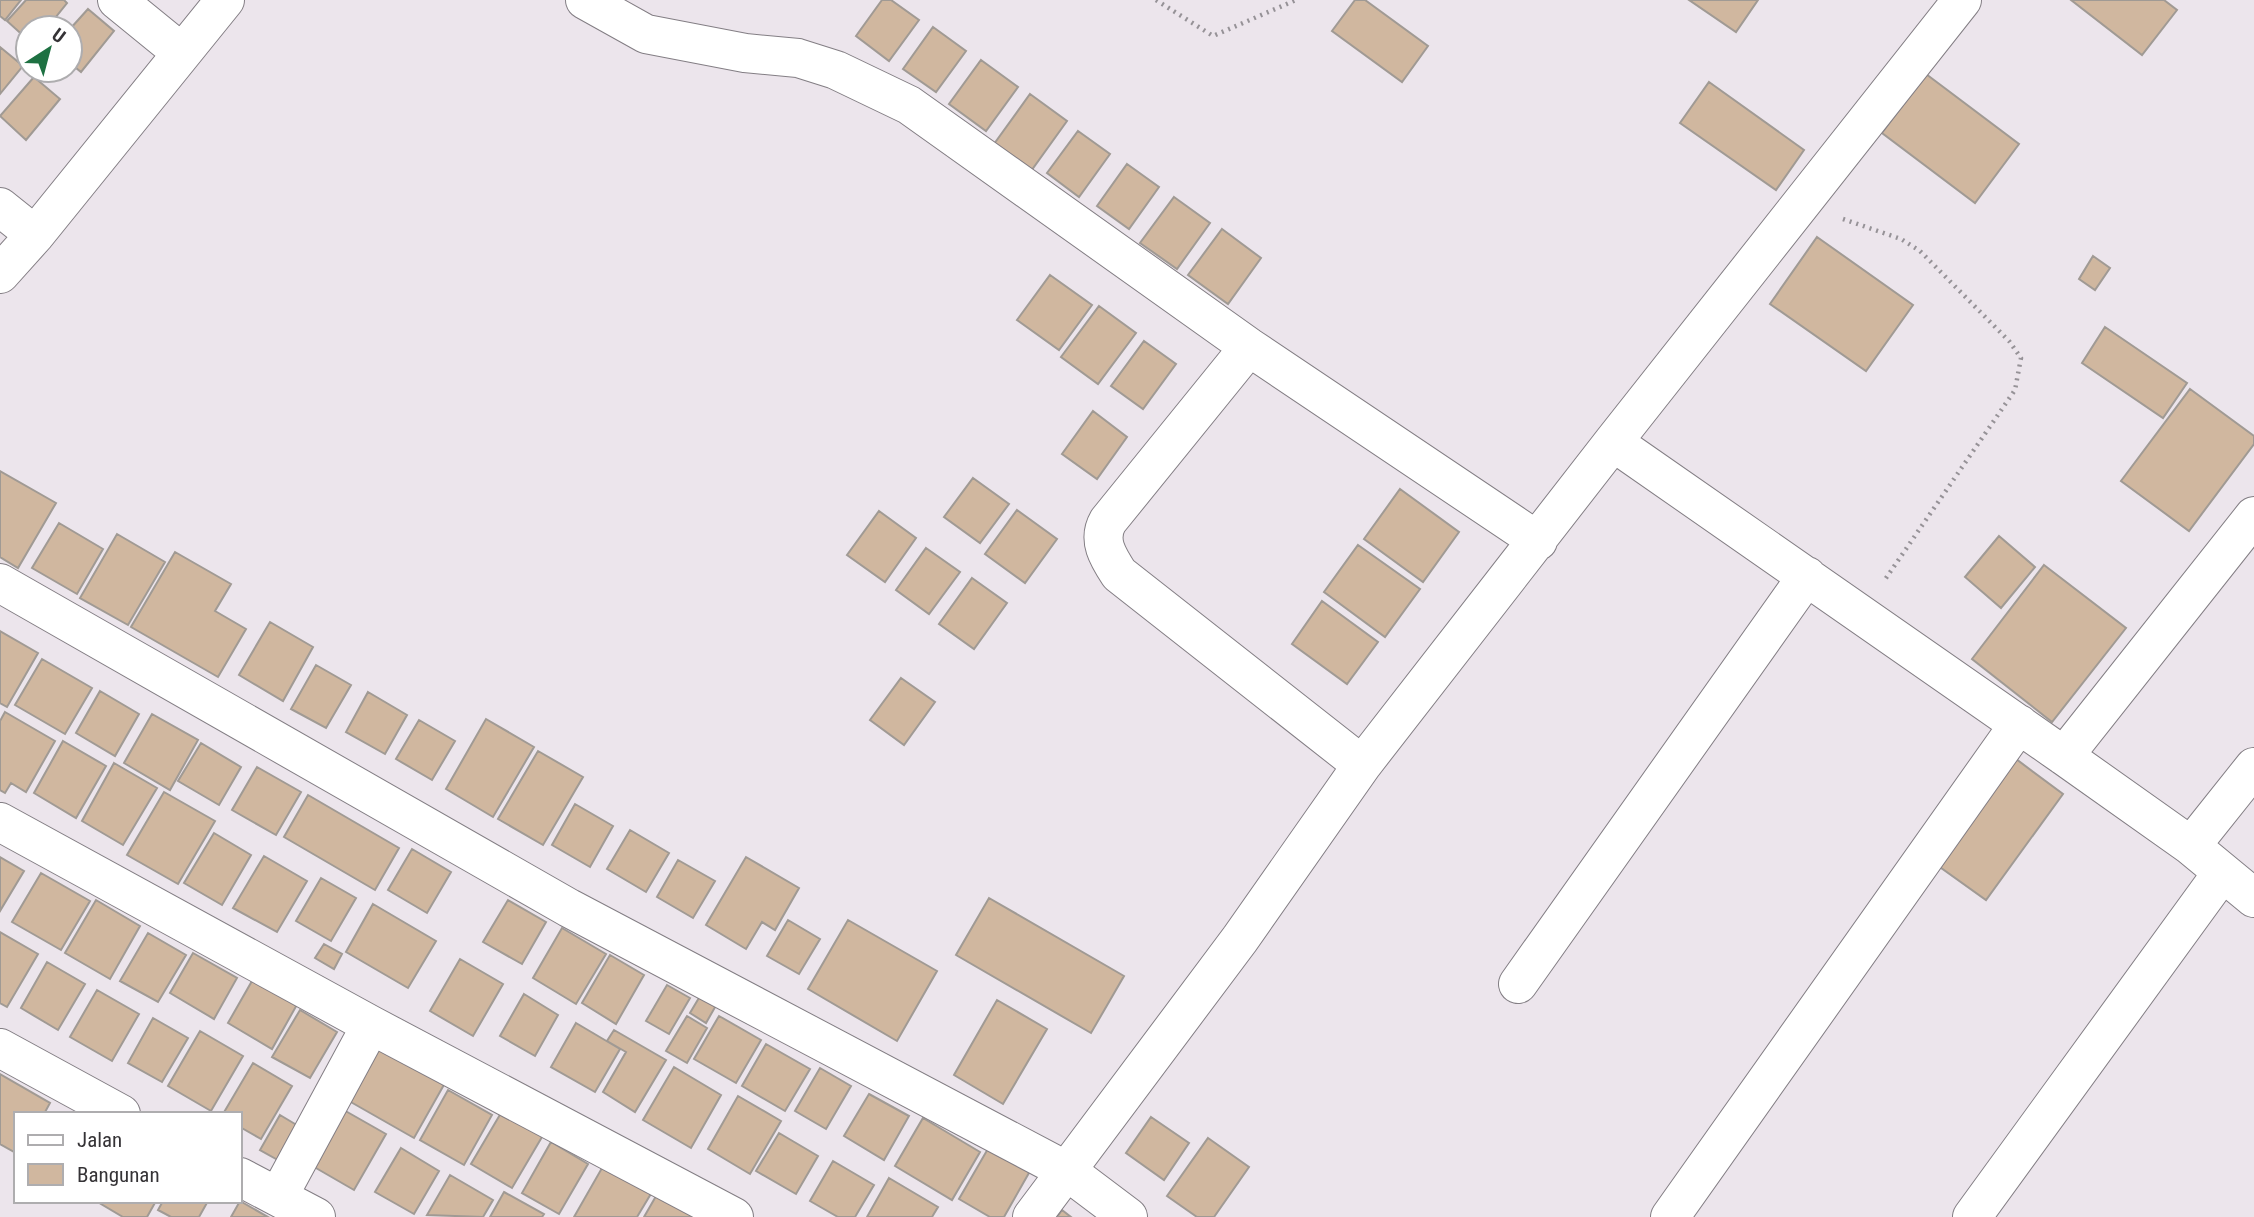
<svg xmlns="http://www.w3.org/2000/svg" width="2254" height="1217" font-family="'Roboto Condensed',sans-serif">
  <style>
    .building { fill: #d0b79f; stroke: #a09a94; stroke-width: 2 }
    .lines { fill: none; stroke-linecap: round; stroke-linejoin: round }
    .minor-casing { stroke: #837e84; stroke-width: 40 }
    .path { stroke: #969297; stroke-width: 4.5; stroke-dasharray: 2 5; stroke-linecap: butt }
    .minor { stroke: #fff; stroke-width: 38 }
  </style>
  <rect width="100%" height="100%" fill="#ece5ec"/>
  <path class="building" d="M0 0H21L5 20 0 16Z
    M26 0H64L67 3 47 28H28V40L7 21Z
    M882 0H891L919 20 889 61 856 36Z
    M1355 0H1365L1428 46 1402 82 1332 31Z
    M1689 0H1758L1736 32Z
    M2071 0H2164L2177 10 2142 55Z
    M88 9 114 31 81 72 70 63V29Z
    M933 27 966 51 936 92 903 69Z
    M0 47 23 66 0 94Z
    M981 60 1018 87 986 131 949 104Z
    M1926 74 2019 144 1975 203 1882 133Z
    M34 77 60 99 26 140 0 116Z
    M1709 82 1804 150 1776 190 1680 123Z
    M1030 94 1067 121 1031 171 994 144Z
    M1078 131 1110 154 1079 197 1047 173Z
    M1127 164 1159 187 1129 229 1097 206Z
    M1174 197 1210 223 1177 269 1140 243Z
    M1222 229 1261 258 1228 304 1188 275Z
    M1817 237 1913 305 1866 371 1770 304Z
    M2093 256 2110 268 2095 290 2079 279Z
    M1050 275 1092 305 1059 350 1017 320Z
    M1099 306 1136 333 1098 384 1061 357Z
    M2105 327 2187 383 2163 418 2082 363Z
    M1144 341 1176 364 1143 409 1111 386Z
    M2190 389 2254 436V444L2189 531 2121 481Z
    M1093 411 1127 437 1097 479 1062 454Z
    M0 471 56 503 18 568 0 557Z
    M973 478 1009 504 980 543 944 517Z
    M1400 489 1459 532 1423 582 1364 539Z
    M1017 510 1057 539 1025 583 985 554Z
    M879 511 916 538 885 582 847 555Z
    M59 523 103 549 77 594 32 568Z
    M117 534 165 562 128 625 80 598Z
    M1999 536 2035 567 2001 608 1965 577Z
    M1358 545 1420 589 1385 637 1324 592Z
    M926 548 960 572 929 614 896 590Z
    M175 552 231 584 215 611 246 629 218 677 131 627Z
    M2044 565 2126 628 2052 722 1972 659Z
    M972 578 1007 603 974 649 939 624Z
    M1322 601 1378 642 1347 684 1292 644Z
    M270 622 313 647 283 701 239 675Z
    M0 631 38 653 7 707 0 703Z
    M42 659 92 688 65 734 15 705Z
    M316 665 351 685 326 728 291 709Z
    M901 678 935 702 904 745 870 720Z
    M100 691 139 714 115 756 76 733Z
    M368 692 407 715 385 754 346 732Z
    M5 712 55 741 26 792 11 783 5 793 0 790V721Z
    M152 714 198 740 170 790 124 763Z
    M486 719 534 747 493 817 446 789Z
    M419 720 455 741 432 780 396 759Z
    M63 741 106 766 76 818 34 793Z
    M201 743 241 767 219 805 178 781Z
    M538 751 583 777 543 845 498 819Z
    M2008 753 2063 794 1986 900 1930 860Z
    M114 763 157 788 123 845 82 821Z
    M257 767 301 792 276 835 232 810Z
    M164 792 215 821 178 884 127 855Z
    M308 795 399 848 375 890 284 837Z
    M575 804 613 826 590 867 552 845Z
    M630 830 669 853 646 892 607 869Z
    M214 833 251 855 222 905 184 883Z
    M412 849 451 872 427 913 388 890Z
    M264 856 307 881 277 932 233 908Z
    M0 857 24 871 0 911Z
    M746 857 799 888 775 930 762 922 746 949 706 925Z
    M678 860 715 881 693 918 657 897Z
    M41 873 90 901 61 950 12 922Z
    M321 878 356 898 331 941 296 921Z
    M989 898 1124 976 1091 1033 956 955Z
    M96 900 140 926 110 979 65 953Z
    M508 900 546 922 522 964 483 942Z
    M373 904 436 941 408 988 346 952Z
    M788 920 820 939 799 974 767 956Z
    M848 920 937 971 897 1041 808 989Z
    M562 928 606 954 576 1004 533 978Z
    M0 932 38 954 7 1007 0 1003Z
    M148 933 186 955 158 1002 120 981Z
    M324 944 342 954 334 969 315 958Z
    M193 953 237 978 214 1019 170 993Z
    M610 955 644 975 616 1024 582 1003Z
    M460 959 503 984 473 1036 430 1011Z
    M47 962 85 984 58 1030 21 1008Z
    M252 981 303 994 272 1049 228 1023Z
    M667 985 690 998 669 1034 646 1021Z
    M706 986 722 995 706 1023 690 1013Z
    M97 990 139 1014 112 1061 70 1037Z
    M524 994 558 1015 535 1056 500 1036Z
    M997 1000 1047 1029 1003 1104 954 1075Z
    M300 1010 337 1032 310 1078 272 1057Z
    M687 1016 707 1028 687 1063 666 1051Z
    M719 1016 761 1040 736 1083 694 1059Z
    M153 1018 188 1038 162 1082 128 1063Z
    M576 1023 620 1049 595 1092 551 1067Z
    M614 1030 666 1060 635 1112 603 1092 626 1052 607 1041Z
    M200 1031 243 1056 211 1111 168 1086Z
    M386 1036 450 1074 414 1138 349 1101Z
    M766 1044 810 1069 785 1111 742 1086Z
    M253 1063 292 1086 261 1139 240 1127V1114H223Z
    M674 1067 721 1095 691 1148 643 1120Z
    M820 1068 851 1086 826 1129 795 1111Z
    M0 1074 50 1103 44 1114H16V1153L0 1144Z
    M448 1090 492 1115 464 1165 420 1140Z
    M869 1094 909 1116 884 1160 844 1136Z
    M738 1096 781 1121 750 1174 708 1149Z
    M508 1101 549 1125 512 1188 471 1164Z
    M342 1109 386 1134 354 1190 309 1164Z
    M280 1115 305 1130 285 1164 260 1150Z
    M1151 1117 1189 1143 1164 1180 1126 1153Z
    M923 1118 980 1152 952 1200 895 1166Z
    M779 1133 818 1156 796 1194 756 1171Z
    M1208 1138 1249 1167 1214 1217H1197L1167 1196Z
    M993 1140 1034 1164 1004 1217H990L959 1199Z
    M551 1142 588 1164 559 1214 522 1193Z
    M401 1148 439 1171 414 1214 375 1192Z
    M610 1154 658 1182 637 1217H574Z
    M833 1161 874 1185 855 1217H838L810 1201Z
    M450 1175 493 1200 483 1217 427 1215Z
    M889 1178 938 1207 932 1217H867Z
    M663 1184 710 1217H644Z
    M504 1192 544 1214 542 1217H490Z
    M96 1201H156L147 1217H123Z
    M163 1201H208L199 1217H171L158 1210Z
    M240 1201 268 1217H231Z
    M1062 1210 1071 1217H1057Z"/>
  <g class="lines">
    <defs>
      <path id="minor" d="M117 0 182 53
        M585 0 646 34 745 53 798 58 836 70 909 105 1249 347 1538 541
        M0 207 35 235
        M0 274 35 235 225 0
        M1249 347 1108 521C1097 540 1108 557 1119 574L1362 765
        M1613 442 2064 756 2191 846 2254 898
        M0 583 569 908 1067 1171 1128 1217
        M2064 756 2254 516
        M0 822 371 1025 734 1217
        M2191 846 2254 767
        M1518 984 1807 576
        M0 1048 121 1114
        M240 1177 316 1217
        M278 1197 371 1025
        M1032 1217 1240 939 1362 765 1613 442 1962 0
        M1670 1217 2019 724
        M1972 1217 2222 873"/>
    </defs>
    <use href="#minor" class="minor-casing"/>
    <path class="path" d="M1156 0 1213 36 1296 0
      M1843 219 1901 239 1920 251 2009 341 2021 358 2015 390 1884 581"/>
    <use href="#minor" class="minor"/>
  </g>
  <rect x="14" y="1112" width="228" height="91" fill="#ffffff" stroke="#aeadaf" stroke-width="2"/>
  <rect x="28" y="1135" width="35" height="10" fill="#ffffff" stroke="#aeadaf" stroke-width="2"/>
  <text x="77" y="1147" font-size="21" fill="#353336">Jalan</text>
  <rect x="28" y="1164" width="35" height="21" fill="#d0b79f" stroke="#aeadaf" stroke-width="2"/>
  <text x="77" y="1182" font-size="21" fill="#353336">Bangunan</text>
  <g transform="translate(49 49) rotate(36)"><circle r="33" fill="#ffffff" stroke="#aeadaf" stroke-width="2"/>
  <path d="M0-5L12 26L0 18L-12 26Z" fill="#1e7142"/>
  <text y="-10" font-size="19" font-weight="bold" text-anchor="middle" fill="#353336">U</text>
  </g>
</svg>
